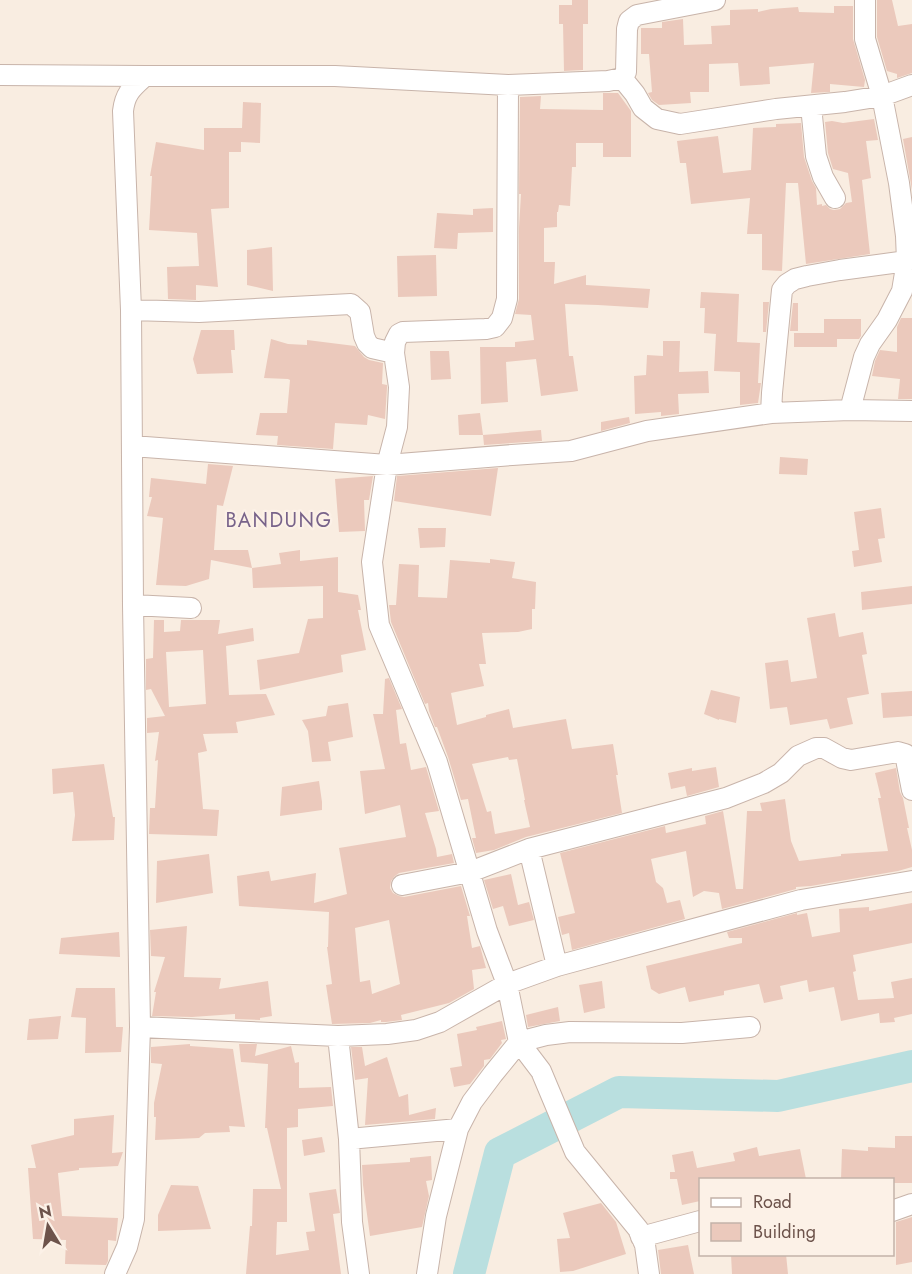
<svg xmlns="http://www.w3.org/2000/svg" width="912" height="1274" font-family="Jost,sans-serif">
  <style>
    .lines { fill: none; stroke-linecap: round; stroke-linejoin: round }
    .river { stroke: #b9dfdf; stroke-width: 32 }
    .building { fill: #ebc9bc; fill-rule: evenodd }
    .street-casing { stroke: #c8b4aa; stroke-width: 22 }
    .street { stroke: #fff; stroke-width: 20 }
    .labels { text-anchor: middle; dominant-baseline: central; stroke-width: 4.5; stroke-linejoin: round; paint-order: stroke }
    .quarter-label { font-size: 20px; letter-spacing: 1.5px; fill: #78638a; stroke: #fcf1e7 }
  </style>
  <rect width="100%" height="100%" fill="#f9ede1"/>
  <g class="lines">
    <path class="river" d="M469 1274 500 1153 619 1092 778 1096 912 1066"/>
  </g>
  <path class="building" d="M572 0H588V24H583V70L564 71 563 24H559V5H572Z
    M877 0H892L898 26 912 24V73L897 78V74L887 71 877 37Z
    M834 6H853V39L865 80 864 87 830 84V92L811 93 814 63 769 67 770 84 740 86 738 63 709 64V92H687H690L691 103 659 105 652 100 648 93 652 92 649 54H641V28H662V22L683 19 684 45 712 44 711 26 730 25V10L758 9V12L771 9 798 7 799 12 834 13Z
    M603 93H618L631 111V157H603V143H576V167H572L570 206 559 205 558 212H557V227L544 228V262H555L554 284 586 275V285L650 289 648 308 598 305 565 304 569 356H573L578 391 541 396 536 359 506 362 508 402 481 404 480 347H515V342L534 340 531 315 515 314 519 299V228L521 194H519L520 97 541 96 540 109 603 110Z
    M243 102 261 103 260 143 241 142V152H229V208L211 209 218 287 196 285V300L168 299 167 267 199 266 197 233 149 230 152 176H150L156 142 204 150V128H242Z
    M874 119 878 140 866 141 871 178 862 180 870 254 806 264 798 183H786L782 271 762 270V234H747L750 198 691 204 686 163H680L677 141 718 136 723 173 751 170 753 128 776 127V124L801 123 804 157 812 181 816 188 817 205 822 204V206L826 205 830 209 834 210 840 209 846 203 852 202 848 173 833 169 828 153 825 122 832 121 843 123Z
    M912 137V190L903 139Z
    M493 208V232L458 233 457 249 434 248 437 213 473 215V209Z
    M272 247 273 291 247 285V250Z
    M436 255 437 296 398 297 397 256Z
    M701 292 739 294 737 342 760 343 758 383H761L758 403 740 405V372L714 371 716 334 704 333 705 308H700Z
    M763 302H769L766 332H763Z
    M793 303H798V331H790Z
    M901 318H912V399H898L900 379 872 376 875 361 880 350 897 352V327Z
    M824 319H861V336L859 339H837V347H794V333H824Z
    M201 330H234L235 350H231L233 373 197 374 193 359Z
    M271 339 288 344 307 345V340L355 346 364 357 369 360 383 363 382 384 387 385V388L385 419 368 415 367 425 335 423 333 449 277 445 278 436 256 435 260 413H287L290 380 288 379 264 378Z
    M663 341H680L679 372 708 371 709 393 678 394 679 414 661 416V412L635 414 634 376 646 375 647 355 663 356Z
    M430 351H449L451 379 431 380Z
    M480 413 483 435H459L458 415Z
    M629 417 630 423 601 431V422Z
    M541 430 542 441 484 445 483 435Z
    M780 457 808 459 807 475 779 474Z
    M208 464 233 466 223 506 217 505 214 550H248L252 568 211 560 209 579 186 586 156 585 163 518 147 516 152 497H149L151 478 206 484Z
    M498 468 491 516 394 501 397 476Z
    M373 476 369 500H364L365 531 339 532 335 479Z
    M881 508 885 538 878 539 882 562 854 567 852 551 859 550 854 512Z
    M418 528H446L445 547 420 548Z
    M300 550V561L338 557V592L358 595 361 610H358L366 650 341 655 343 672 260 690 257 660 299 653 308 619 323 618V586L253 588 252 568 281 564 279 553Z
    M490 559 515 562 512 578 536 582 535 609H532V629L518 632 482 633 486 664H479L484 686 451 693 457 725 486 717V715L509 709 513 728 566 719 572 749 613 744 618 775H616L622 813 526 837 494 850 476 853 472 838H476L468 799 461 800 448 757 437 727H435L429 711 428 703 425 704 391 622 389 605H396L399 564 419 565 418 597 447 598 450 560 490 563ZM508 757 509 760 517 759 525 800H524L530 827 495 834 491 811 487 812 472 764Z
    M912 586V604L862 610 861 592Z
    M835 613 839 637 863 632 867 654 862 655 869 694 847 698 853 724 830 729 827 719 790 725 787 707 770 709 765 663 788 660 791 682 817 678 807 618Z
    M154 620H164V632L180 631 181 620H220L218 634 253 628 254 641 226 646 229 695 266 694 275 715 236 722 238 733 203 734 207 751 198 753 203 809 219 810 217 836 149 834 150 808H155L158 760 155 761 159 732 147 733V718L165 716 151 689 146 690V659L153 658ZM203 650 206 704 169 707 166 652Z
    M389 678 402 709 396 710 400 744 406 743 411 770 426 767 439 811 425 813 436 849 437 857 452 854 454 863 399 873 395 876 391 881 390 888 393 893 399 896 404 897 461 886 470 916H467L472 948 480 946 486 968 472 970 474 989 449 1003 401 1015 402 1020 386 1022H381V1020L370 1023 332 1024 326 985 332 984 327 947H328L329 912 239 906 237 876 269 871 271 881 316 873 314 903 347 894 339 848 406 837 400 805 365 814 360 771 385 769 373 714H383L385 679ZM389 920 400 984 372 994 370 980 360 982 355 928Z
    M711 690 740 697 736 723 719 719V720L704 714Z
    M912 691V716L883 718 881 693Z
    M348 703 353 737 328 742 331 761 312 762 308 731 302 720 326 716 328 706Z
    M104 764 113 817H115L114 840 72 841 75 815 73 792 53 794 52 769Z
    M716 767 719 787 687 796 685 786 671 789 668 773 692 768V771Z
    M896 768 900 792 903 798 909 828H907L912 850V867L898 871 811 886 796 887V889L722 909 719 893 704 891 693 897 686 851 651 859 656 882 663 888 667 903 680 900 685 919 572 950 569 933 562 935 558 917 575 913 560 853 665 826 666 833 706 824 705 816 723 811 736 889H743L747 811H762L760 803 785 799 791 841 799 861 841 856V854L888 851 878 798H881L875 773Z
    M319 781 322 802V810L280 816 282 787Z
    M209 854 213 893 156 903 157 861Z
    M511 874 518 905 529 902 534 920 509 926 503 906 493 909 484 880Z
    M912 903V943L853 955 856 971 853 972 858 1000 894 998 891 982 912 978V1014L894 1018 895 1022 880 1023 879 1013 841 1021 834 987 809 992 807 980 780 986 783 999 764 1003 759 984 724 991V995L689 1002 685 987 659 994 651 989 646 966 742 943V938H729L727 932 797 913V915L807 913 812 937 840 932 839 909 869 907V911Z
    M187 926 184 977 221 978 219 989 268 981 272 1016 260 1018V1020L235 1019V1014L192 1017 152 1016 156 992H154L165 957 151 956 150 930Z
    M119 932 120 957 59 954 61 938Z
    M602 981 605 1008 584 1013 579 985Z
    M76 988H115L116 1027H123L121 1052 85 1053 86 1018 71 1017Z
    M558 1007 560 1021 528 1027 526 1015Z
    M61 1016 58 1039 27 1040 29 1019Z
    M502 1021 506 1039 501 1040 502 1043 490 1059 484 1060V1066L470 1084 454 1087 450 1068 462 1066 457 1034 477 1030 476 1027Z
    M190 1044V1046L233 1049 245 1127 229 1126 230 1132 205 1133 199 1138 155 1140 156 1117H154V1103L162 1064 151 1063V1047Z
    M239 1044H257L255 1056 291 1046 295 1063 299 1062V1088L331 1087 333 1106 298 1109V1127L287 1128V1222H277L276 1255 309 1250 306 1232 315 1231 309 1193 336 1189 340 1213 333 1214 341 1274H246L250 1226H252L253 1189H281L267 1128H265L268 1064 241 1062Z
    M351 1047H362L365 1066 387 1057 399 1097 408 1094 409 1115 436 1108 435 1119 365 1125 368 1078 355 1080Z
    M114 1115 112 1153 123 1152 118 1166 79 1168V1170L58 1173 62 1216 118 1218 116 1241 108 1240V1261L106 1265 65 1264 66 1240 33 1239 28 1168H36L31 1145 74 1135V1119Z
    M895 1136H912V1183H894V1179H841L842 1149 868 1151V1147L895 1148Z
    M322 1137 325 1152 304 1156 302 1140Z
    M757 1147 759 1156 800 1149 806 1179H700V1201L682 1205 677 1179H670V1172H675L672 1155 693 1151 697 1168 735 1161 733 1153Z
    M431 1156 432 1180 426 1181 429 1196 422 1227 370 1236 363 1185 362 1165 410 1162V1158Z
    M171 1185 198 1186 211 1229 158 1231V1215Z
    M601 1203 616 1222 626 1254 573 1271 560 1272 557 1239 570 1238 563 1213Z
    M912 1217V1262L896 1265V1222Z
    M688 1245 694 1274H661L658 1250Z
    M731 1254H786L788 1274H732Z"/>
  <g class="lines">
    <defs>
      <path id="street" d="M0 75 145 76
        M622 78 635 94 643 108 657 119 680 124 776 109 845 102 882 96 912 85
        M508 85 507 299 502 318 495 327 486 329 403 332 399 334 395 342 394 353 399 387 397 427 387 465 372 562 379 625 437 762 487 931 507 984 519 1042 541 1071 575 1152 638 1229 645 1245 649 1274
        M811 106 816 156 823 177 835 198
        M131 310 199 312 351 304 360 312 364 336 367 343 372 348 394 353
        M850 410 864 357 870 344 887 320 902 291 907 261 906 236 899 183 882 96 865 39V0
        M771 413 772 393 782 290 787 284 795 279 807 276 840 270 907 261
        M132 446 387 465 512 455 571 451 647 431 771 413 850 410 912 411
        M133 605 191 608
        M529 849 557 966
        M402 885 470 872 529 849 726 798 764 783 781 773 798 756 816 748H824L842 758 851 760 898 752 905 754 912 790
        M140 1027 338 1036 387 1034 416 1030 440 1022 507 984 557 966 801 900 912 881
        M338 1036 349 1139 352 1222 359 1274
        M349 1139 458 1129 472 1102 493 1074 519 1042 546 1035 570 1032 682 1033 750 1027
        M892 1211 912 1204
        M641 1237 700 1221
        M115 1274 127 1247 134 1219 140 1027 133 605 131 310 123 111C125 93 132 88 145 76H335L508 85 608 81 622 78 626 72 627 29 629 21 637 15 715 0
        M427 1274 436 1216 458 1129"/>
    </defs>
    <use href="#street" class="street-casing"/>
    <use href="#street" class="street"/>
  </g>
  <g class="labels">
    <g class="quarter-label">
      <text x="279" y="520">BANDUNG</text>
    </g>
  </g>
  <rect x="699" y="1178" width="195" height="78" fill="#fcf1e7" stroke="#c3b2a9" stroke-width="1.5"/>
  <rect x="711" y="1198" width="30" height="9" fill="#ffffff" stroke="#c3b2a9" stroke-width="1.5"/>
  <text x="753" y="1208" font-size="18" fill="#6d534b">Road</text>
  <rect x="711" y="1223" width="30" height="18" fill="#ebc9bc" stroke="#c3b2a9" stroke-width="1.5"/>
  <text x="753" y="1238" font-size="18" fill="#6d534b">Building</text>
  <g transform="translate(48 1226) rotate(349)" stroke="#fcf1e7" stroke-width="4.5" paint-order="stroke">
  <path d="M0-4.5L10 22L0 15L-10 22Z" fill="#6d534b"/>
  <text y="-9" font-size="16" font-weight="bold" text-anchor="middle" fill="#6d534b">N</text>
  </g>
</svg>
